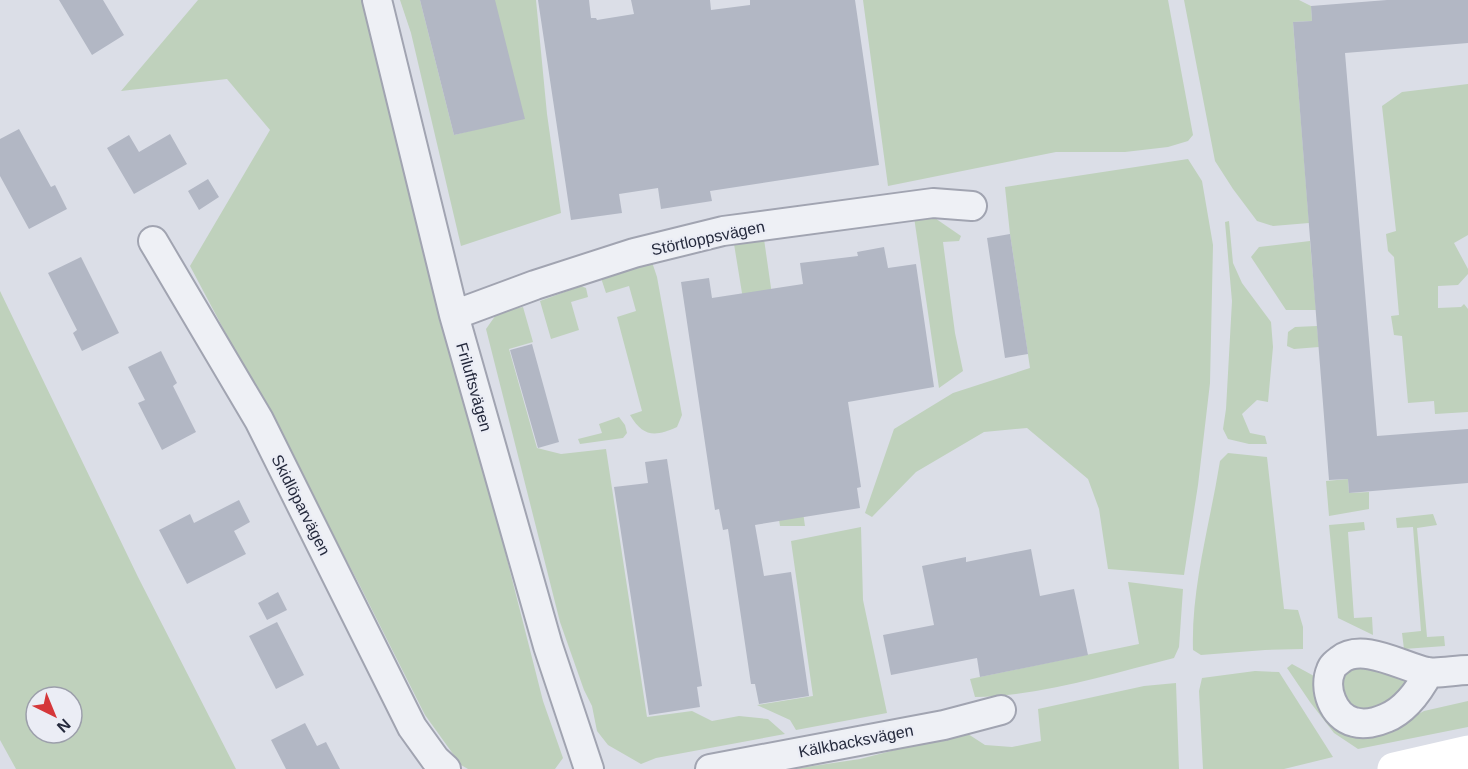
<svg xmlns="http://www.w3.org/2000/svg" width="1468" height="769" font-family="Arial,sans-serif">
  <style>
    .green { fill: #bfd1bc; fill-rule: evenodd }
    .building { fill: #b2b7c4 }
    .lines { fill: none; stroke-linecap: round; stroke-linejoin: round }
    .street-casing { stroke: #a1a4b1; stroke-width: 32 }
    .street { stroke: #eef0f5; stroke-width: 28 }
    .secondary { stroke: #fff; stroke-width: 33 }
    .labels { text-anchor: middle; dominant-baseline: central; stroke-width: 4.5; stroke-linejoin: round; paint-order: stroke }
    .street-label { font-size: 16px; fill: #252a3d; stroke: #ebedf5 }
  </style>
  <rect width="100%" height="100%" fill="#dbdee7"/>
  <path class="green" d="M198 0H365L543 701 563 758 555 769H468L461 765 425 715 358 582 190 266 270 130 227 79 121 91Z
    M400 0H420L454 135 477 129 495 0H536L547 114 561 213 461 246 411 33Z
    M863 0H1168L1193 135 1188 141 1168 147 1125 152H1056L888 186Z
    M1184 0H1299L1311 6 1312 21 1293 22 1309 223 1273 226 1257 221 1233 189 1215 161Z
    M1468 84V235L1454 243 1468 269V274L1458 285 1438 286V308L1461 307 1464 304 1468 309V412L1435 414 1434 401 1408 403 1402 336 1394 335 1391 316 1399 315 1394 257 1388 251 1386 234 1396 231 1382 106 1402 92Z
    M1188 159 1202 181 1213 245 1210 383 1198 485 1184 575 1108 569 1099 509 1088 479 1027 428 984 432 916 472 872 517 865 513 894 429 953 393 1030 368 1010 234 1005 187Z
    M929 214 961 236 959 241 943 242 955 333 963 371 939 388 914 217Z
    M1229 221 1233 263 1242 283 1271 322 1273 347 1268 402 1257 400 1242 414 1250 433 1265 436 1267 444H1249L1228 439 1223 429 1226 409 1232 301 1225 222Z
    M764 239 805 526H780L734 244Z
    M1310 241 1316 310H1286L1251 257 1259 247Z
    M652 262 657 277 682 415 677 427C655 437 643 437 630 415L642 411 617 317 636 311 629 286 606 293 601 278Z
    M581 286 586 288 588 297 571 302 579 330 551 339 540 301Z
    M0 291 138 577 236 769H16L0 740ZM36 697H72V733H36Z
    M523 307 533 342 509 349 537 448 561 454 606 449 647 717 692 711 712 721 739 716 768 719 785 734 656 758 641 764 608 745 597 731 592 706 584 690 560 622 486 329 498 312Z
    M1317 326 1319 347 1294 349 1287 346 1288 332 1295 327Z
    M619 417 625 425 627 433 623 438 580 444 578 439 602 433 599 424Z
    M1228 453 1267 457 1284 609 1298 610 1303 627V649L1265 650 1201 655 1193 650C1191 587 1210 524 1220 461Z
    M1348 479 1349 493 1369 492V509L1329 516 1326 481Z
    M1433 514 1437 525 1417 528 1427 637 1444 636 1445 646 1404 649 1402 633 1421 631 1413 527 1397 528 1396 518Z
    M1364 522 1365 530 1348 532 1354 618 1372 617 1373 635 1338 618 1329 525Z
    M861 527 863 600 887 713 796 730 790 720 757 705 813 696 791 541Z
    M1128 582 1183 589 1179 647 1174 658C1110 674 1041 696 975 697L970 679 1139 644Z
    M1364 661 1405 680 1407 687C1397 697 1370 717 1356 711 1352 710 1347 705 1344 702L1340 676Z
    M1292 664 1314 676 1322 700 1394 727 1424 711 1468 701V727L1358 749 1334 733 1310 702 1287 668Z
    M1255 671 1279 672 1333 757 1284 769H1203L1199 691 1202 678Z
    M1176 683 1179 769H793L860 759 965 732 985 745 1012 747 1041 741 1038 709 1144 686Z"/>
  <path class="building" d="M59 0H103L124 35 92 55Z
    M420 0H495L525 119 454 135Z
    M538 0H589L591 18H596L597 20 634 14 631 0H710L711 10 750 5V0H855L879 165 710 191 712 201 661 209 658 188 619 194 622 213 571 220Z
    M1387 0H1468V43L1345 53 1377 436 1468 429V483L1349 493 1348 479 1329 480 1293 22 1312 21 1311 6Z
    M19 129 51 187 55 185 67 209 29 229 0 176V139Z
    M170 134 187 164 134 194 107 148 129 135 139 152Z
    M208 179 219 197 199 210 188 191Z
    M1010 234 1028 354 1005 358 987 238Z
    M884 247 888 268 916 264 934 387 848 402 861 487 857 488 860 508 755 525 764 576 791 572 809 696 759 704 755 684H751L728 529 723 530 719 509 715 510 681 282 709 278 712 298 803 284 800 263 858 256 857 252Z
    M81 257 119 333 82 351 73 333 77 330 48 273Z
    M532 344 559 442 538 448 510 350Z
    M161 351 177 383 173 386 196 432 162 450 138 403 145 400 128 367Z
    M667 459 702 686 697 687 700 707 649 715 614 487 648 483 645 462Z
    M239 500 250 522 234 531 246 554 187 584 159 530 190 514 194 523Z
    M1031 549 1040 596 1074 589 1088 655 980 677 977 658 891 675 883 635 934 625 922 566 966 557V562Z
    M278 592 287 610 267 620 258 603Z
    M277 622 304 675 276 689 249 636Z
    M305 723 317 746 326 742 340 769H286L271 740Z"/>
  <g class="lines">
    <defs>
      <path id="street" d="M377 0 454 315 548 646 589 769
        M153 241 259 420 412 727 435 759 446 769
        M454 315 535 285 634 253 723 231 933 203 972 206
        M1429 672C1419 691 1406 710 1386 718 1377 722 1364 725 1354 722 1333 717 1323 688 1331 670 1332 666 1336 663 1340 660 1362 642 1403 667 1427 672 1439 674 1455 670 1468 670
        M710 769 944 725 1001 710"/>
    </defs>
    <use href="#street" class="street-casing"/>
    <use href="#street" class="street"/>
    <path class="secondary" d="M1394 769 1468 752"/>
  </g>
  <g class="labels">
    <g class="street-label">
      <text transform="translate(708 238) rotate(-12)">Störtloppsvägen</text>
      <text transform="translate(474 387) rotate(74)">Friluftsvägen</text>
      <text transform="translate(301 505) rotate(63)">Skidlöparvägen</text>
      <text transform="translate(856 741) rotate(-11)">Kälkbacksvägen</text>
    </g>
  </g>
  <g transform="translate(54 715) rotate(137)"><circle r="28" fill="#ebedf5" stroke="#9c9fab" stroke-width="1.5"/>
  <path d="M0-4.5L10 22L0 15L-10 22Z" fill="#d5373a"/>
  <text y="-9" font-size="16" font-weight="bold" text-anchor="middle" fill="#252a3d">N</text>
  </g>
</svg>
